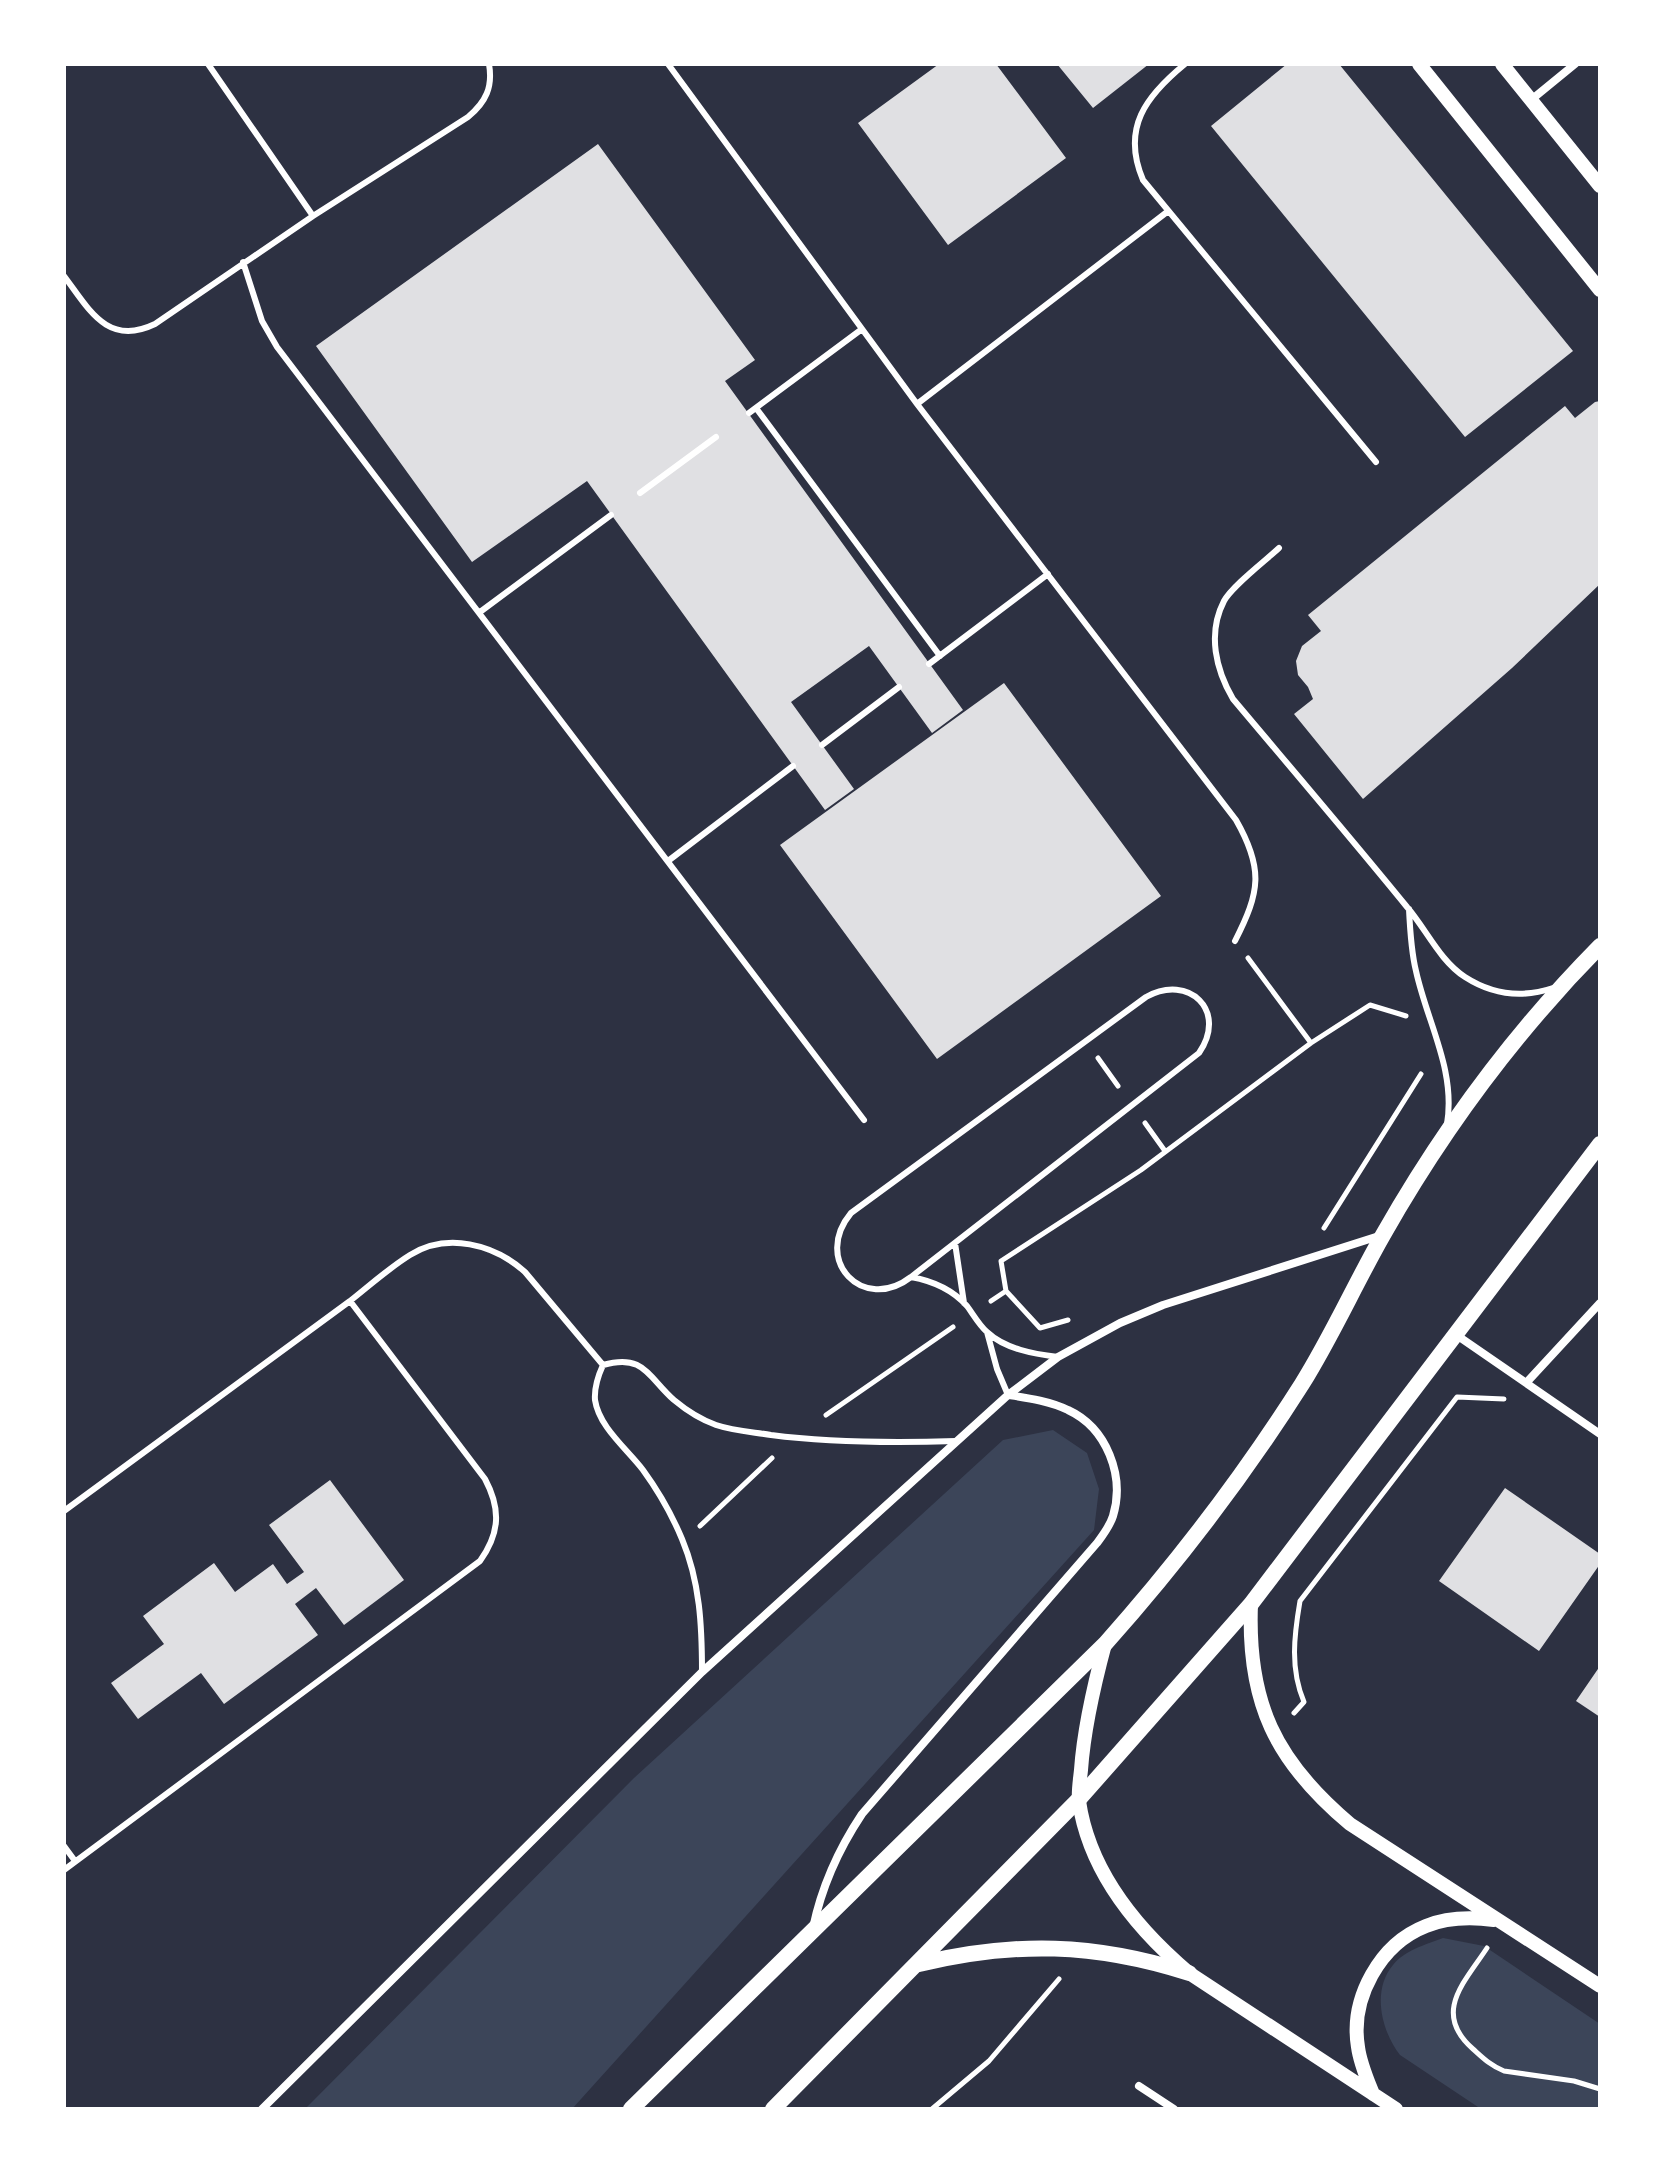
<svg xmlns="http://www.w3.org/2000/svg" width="1664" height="2173" font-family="'Varela Round',sans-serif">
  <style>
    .green { fill: #3c4559 }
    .building { fill: #e0e0e3 }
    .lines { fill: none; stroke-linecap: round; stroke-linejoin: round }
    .path { stroke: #fff; stroke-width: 5 }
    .service { stroke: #fff; stroke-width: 6 }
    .minor { stroke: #fff; stroke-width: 8 }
    .tertiary { stroke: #fff; stroke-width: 14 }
    .secondary { stroke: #fff; stroke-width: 16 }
  </style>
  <rect width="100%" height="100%" fill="#2d3142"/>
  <path class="green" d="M1053 1430 1087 1453 1099 1489 1094 1530 572 2109H305L634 1778 1003 1440Z
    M1443 1938 1484 1946 1600 2024V2109H1481L1400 2055C1382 2032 1371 1991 1393 1965 1405 1950 1425 1945 1443 1938Z"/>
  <path class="building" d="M939 64H996L1066 158 948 245 858 123Z
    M1057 64H1149L1093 108Z
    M1287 64H1339L1573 351 1465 437 1211 126Z
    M598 144 755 360 725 381 963 710 932 733 869 646 791 702 854 789 825 810 587 481 472 562 316 346Z
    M1600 401V584L1512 668 1363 799 1294 714 1313 699 1308 687 1298 675 1296 661 1302 646 1321 631 1308 615 1565 406 1575 418 1595 402Z
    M1004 683 1161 896 937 1059 780 845Z
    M330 1480 404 1580 344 1625 316 1588 295 1604 318 1635 224 1704 201 1673 138 1719 111 1683 164 1644 143 1616 214 1563 235 1592 273 1564 287 1584 304 1572 269 1525Z
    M1505 1488 1600 1554V1564L1539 1651 1439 1581Z
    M1600 1666V1717L1576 1701Z"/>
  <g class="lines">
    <path class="path" d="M1248 958 1311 1043 1370 1005 1406 1016
      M1098 1058 1118 1086
      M1145 1123 1165 1151
      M1324 1228 1421 1074
      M1006 1291 1001 1261 1141 1170 1311 1043
      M991 1301 1006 1291 1040 1328 1068 1320
      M826 1415 953 1327
      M700 1526 772 1458
      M1294 1713 1304 1702C1290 1669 1294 1636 1300 1601L1457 1397 1504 1399
      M1487 1948C1464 1983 1432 2013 1473 2049 1483 2058 1491 2066 1504 2071L1574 2081 1600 2089
      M932 2109 989 2061 1059 1979"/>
    <path class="service" d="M208 64 313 216
      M668 64 917 404 1236 820C1264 869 1260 892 1235 941
      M1185 64C1146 96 1121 128 1143 180L1376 462
      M243 262 262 321 277 347 864 1120
      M64 276C89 309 107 347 155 324L313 216 468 117C486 102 493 87 489 64
      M917 404 1167 212
      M756 408 940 656
      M749 413 862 329
      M640 493 716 437
      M1279 548C1265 561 1232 586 1224 601 1207 634 1216 670 1233 699 1291 768 1350 837 1407 907 1426 929 1440 961 1465 977 1493 995 1523 998 1553 988
      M480 612 611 515
      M929 664 1048 574
      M822 745 899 687
      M668 861 793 766
      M1409 909C1410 930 1411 951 1416 971 1427 1022 1456 1070 1447 1124
      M955 1243 964 1303
      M911 1277 1199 1053C1228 1011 1189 973 1146 997L851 1213C812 1260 863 1314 911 1277 933 1281 952 1289 967 1306 973 1314 979 1325 987 1332 1005 1349 1034 1354 1058 1357
      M350 1301C369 1286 389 1268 410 1255 447 1232 494 1244 525 1272L603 1365
      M987 1332 997 1369 1008 1395
      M64 1511 350 1301 485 1479C501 1509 500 1533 480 1561L64 1870
      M702 1672C702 1626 700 1582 682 1539 672 1515 659 1492 643 1470 627 1449 599 1427 595 1400 594 1387 598 1376 603 1365 644 1353 648 1377 674 1400 686 1410 702 1420 716 1425 734 1431 753 1432 771 1435 833 1443 894 1443 956 1441
      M64 1846 75 1861"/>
    <path class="minor" d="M1531 100 1575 64
      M1455 1334 1600 1434
      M1527 1382 1600 1303
      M813 1928C822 1885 838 1850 862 1814L1097 1543C1103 1535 1110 1526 1113 1516 1125 1476 1107 1428 1068 1410 1050 1401 1028 1398 1008 1395
      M1139 2086 1174 2109
      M262 2109 702 1672 1008 1395 1058 1357 1120 1323 1163 1305 1379 1236"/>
    <path class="tertiary" d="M1419 64 1600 290
      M1502 64 1600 186
      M1251 1604C1247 1702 1275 1761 1350 1824L1600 1986
      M1105 1644C1094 1685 1084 1727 1081 1770 1080 1780 1078 1791 1079 1801 1089 1871 1137 1929 1189 1973L1396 2109
      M1373 2094C1367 2079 1360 2063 1358 2047 1350 1998 1380 1944 1426 1926 1448 1917 1471 1917 1494 1920"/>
    <path class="secondary" d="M919 1964C1015 1941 1095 1943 1189 1973
      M631 2109 1105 1644C1178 1562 1243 1477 1302 1384 1332 1336 1355 1284 1383 1235 1442 1131 1516 1031 1600 946
      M773 2109 1079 1799 1251 1604 1600 1144"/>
  </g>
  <rect width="1664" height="2173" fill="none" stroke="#ffffff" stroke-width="132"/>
</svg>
